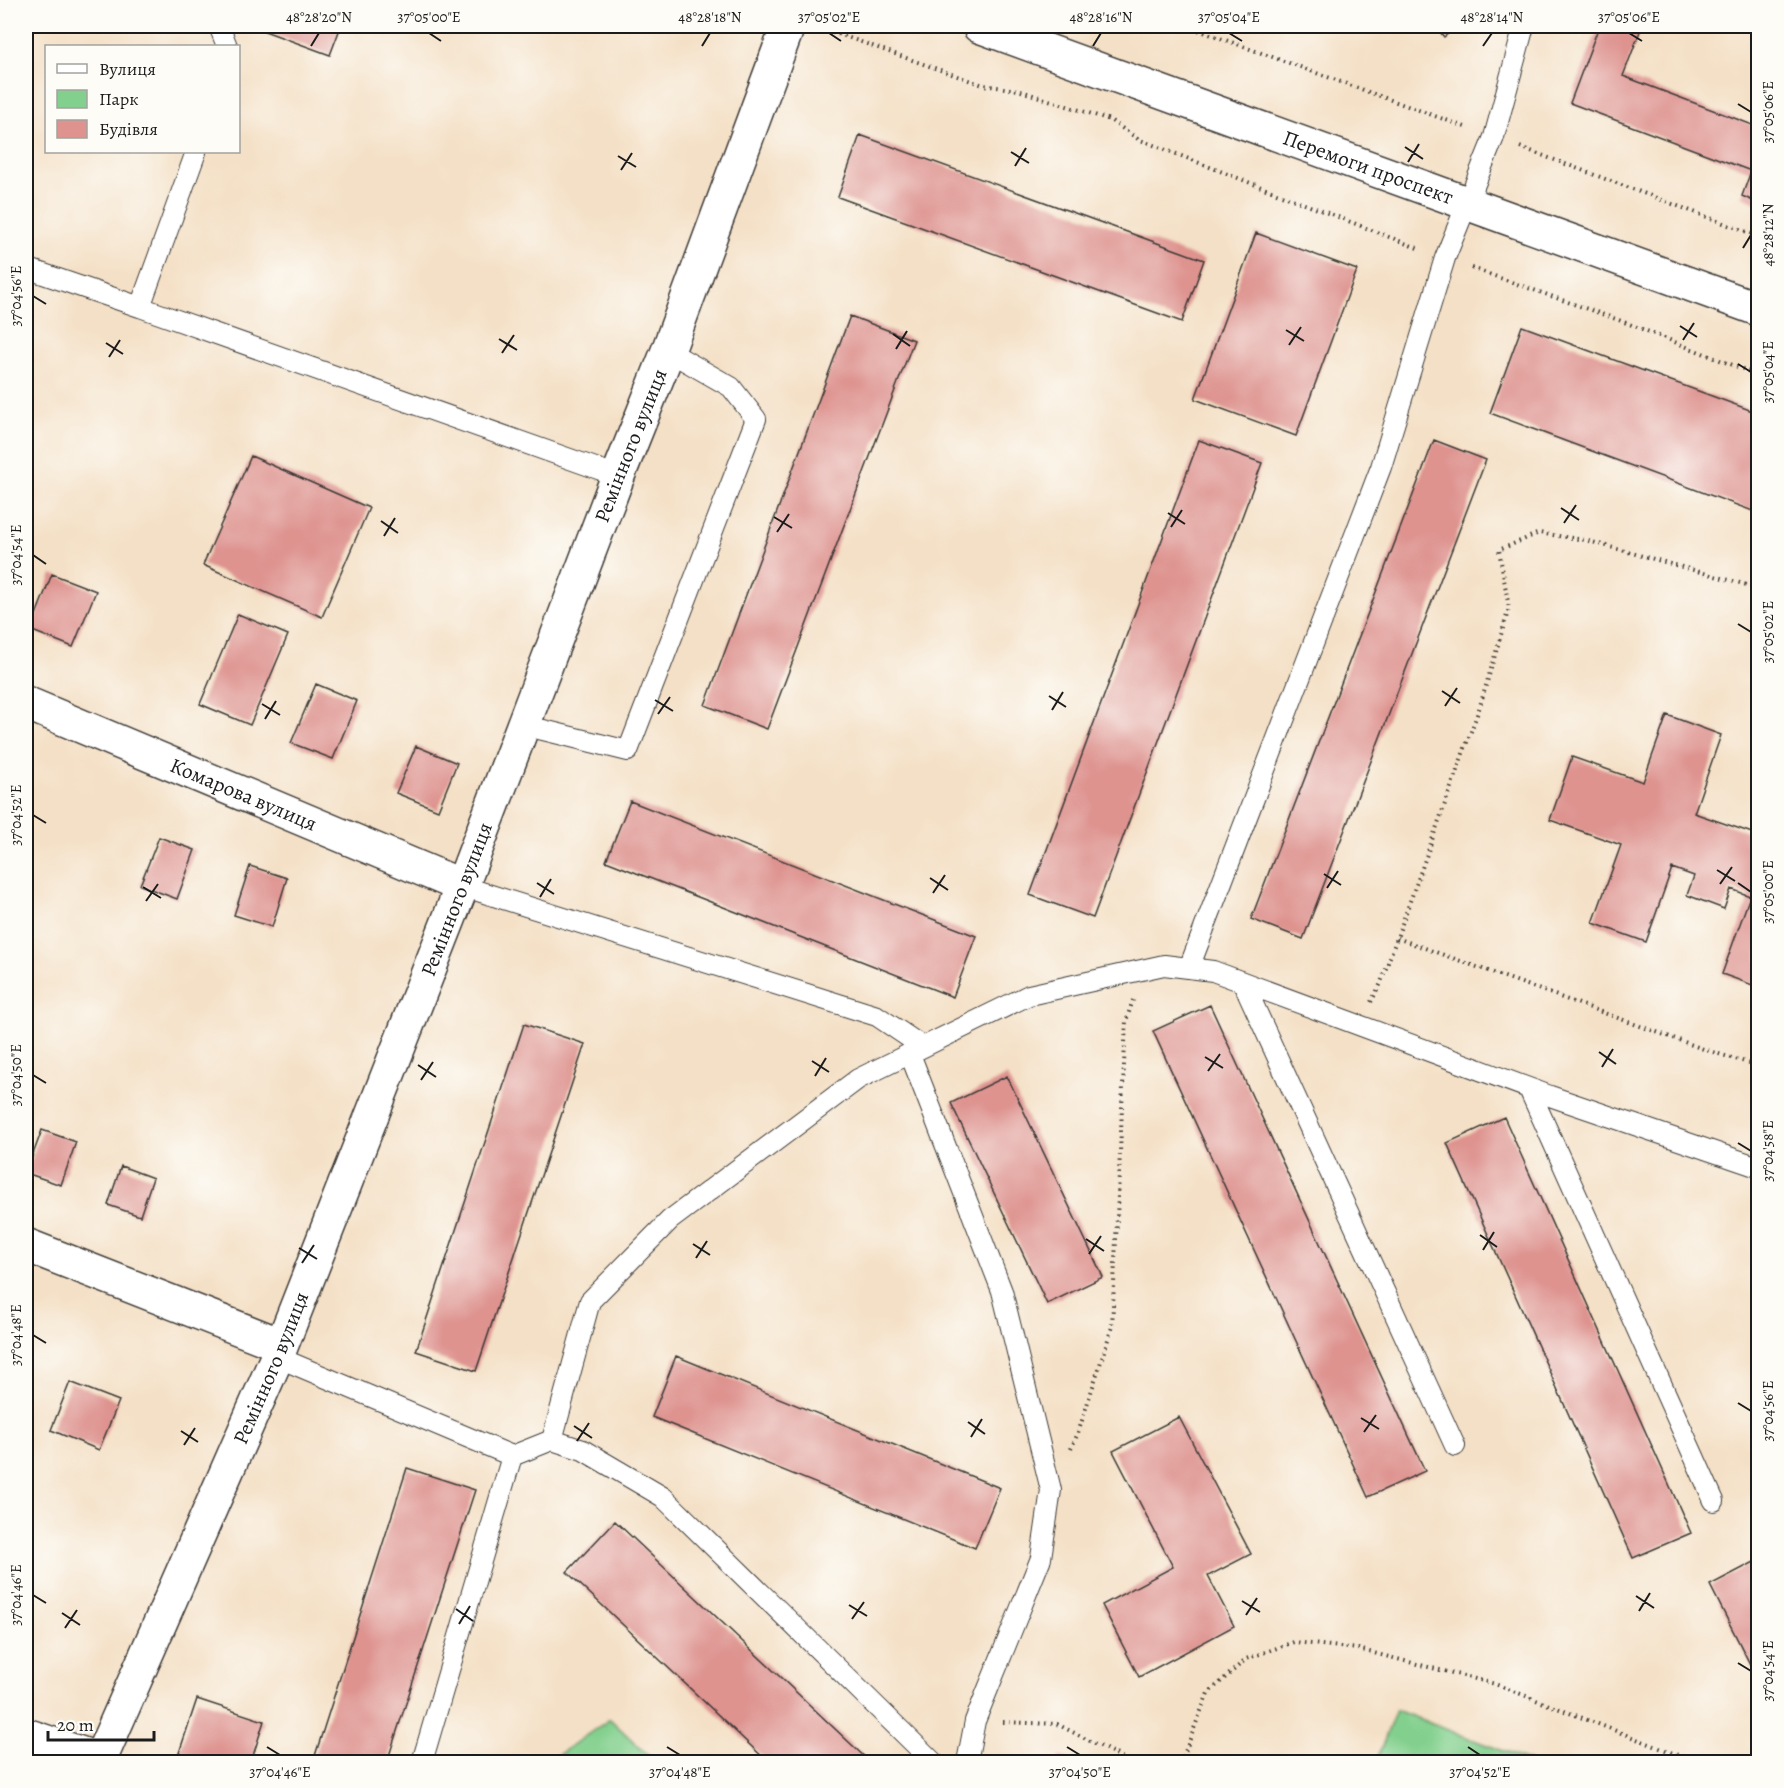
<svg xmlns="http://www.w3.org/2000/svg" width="1784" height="1788" font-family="Alegreya,serif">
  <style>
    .green { fill: #83d08e; stroke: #507655; stroke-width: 1.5 }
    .building { fill: #de938f }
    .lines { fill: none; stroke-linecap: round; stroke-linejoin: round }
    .lane-casing { stroke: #3c3936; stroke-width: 22 }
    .street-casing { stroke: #3c3936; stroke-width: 36 }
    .secondary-casing { stroke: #3c3936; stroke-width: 36 }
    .path { stroke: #3c3936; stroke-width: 4; stroke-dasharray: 1.5 4.5; stroke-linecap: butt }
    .lane { stroke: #fff; stroke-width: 20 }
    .street { stroke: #fff; stroke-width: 33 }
    .secondary { stroke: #fff; stroke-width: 33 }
    .ticks { fill: none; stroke: #1c1c1c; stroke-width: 2 }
    .labels { text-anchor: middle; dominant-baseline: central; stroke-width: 6; stroke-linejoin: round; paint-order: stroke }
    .street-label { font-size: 21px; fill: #1c1c1c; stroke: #fdfcf7 }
    .neatline { fill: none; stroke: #1c1c1c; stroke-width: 2 }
    .ticks-label { font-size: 15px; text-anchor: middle; fill: #1c1c1c }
  </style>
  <rect width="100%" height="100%" fill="#fdfcf7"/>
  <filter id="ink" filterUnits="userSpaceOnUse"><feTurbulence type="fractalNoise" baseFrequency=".0167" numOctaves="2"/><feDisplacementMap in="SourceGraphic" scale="12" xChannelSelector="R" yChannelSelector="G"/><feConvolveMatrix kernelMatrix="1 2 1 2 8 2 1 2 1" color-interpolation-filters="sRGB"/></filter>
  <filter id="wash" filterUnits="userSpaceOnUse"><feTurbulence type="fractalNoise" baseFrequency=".008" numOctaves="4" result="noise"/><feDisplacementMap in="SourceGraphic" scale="24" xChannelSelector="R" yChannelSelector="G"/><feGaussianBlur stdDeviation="1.35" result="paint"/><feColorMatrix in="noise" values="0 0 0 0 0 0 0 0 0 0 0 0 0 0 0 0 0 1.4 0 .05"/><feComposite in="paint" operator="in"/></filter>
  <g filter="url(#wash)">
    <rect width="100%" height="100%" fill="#f4e0c6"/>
    <path class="green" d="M1396 1710 1531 1762H1376Z
      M610 1719 655 1762H548Z"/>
    <g id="blocks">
      <path class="building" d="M251 26H341L330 55Z
        M1435 26H1458L1444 37Z
        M1599 26H1642L1623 76 1758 127V203L1742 196 1751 171 1570 103Z
        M860 135 1204 260 1182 322 838 197Z
        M1256 233 1357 270 1296 436 1195 399Z
        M850 316 914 340 767 729 705 705Z
        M1522 326 1758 413V513L1490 413Z
        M1199 440 1262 463 1093 918 1030 895Z
        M1434 440 1486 460 1303 939 1251 919Z
        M251 456 369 508 322 617 203 565Z
        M52 574 96 591 73 647 30 630Z
        M238 614 288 635 250 725 200 704Z
        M316 684 357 701 333 759 291 743Z
        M1667 715 1721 735 1694 813 1758 835V987L1722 974 1750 896 1731 889 1724 909 1687 895 1694 876 1672 868 1646 942 1593 923 1621 845 1550 820 1572 757 1643 782Z
        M416 746 457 763 438 810 396 793Z
        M630 801 976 936 953 997 606 861Z
        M159 837 195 850 177 899 140 885Z
        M250 866 287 878 272 927 234 915Z
        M1210 1005 1425 1471 1368 1497 1153 1031Z
        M524 1024 585 1044 476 1371 416 1351Z
        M1007 1076 1103 1277 1047 1304 951 1103Z
        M1504 1117 1691 1533 1633 1558 1447 1143Z
        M42 1130 76 1142 61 1185 26 1173Z
        M121 1166 153 1178 140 1216 108 1205Z
        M676 1356 1000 1488 975 1548 652 1417Z
        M70 1382 119 1401 99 1450 51 1430Z
        M1179 1417 1251 1554 1208 1576 1234 1626 1139 1677 1102 1605 1173 1567 1113 1451Z
        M407 1468 475 1490 387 1762H313Z
        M615 1521 870 1762H768L567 1572Z
        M1758 1560V1669L1754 1672 1710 1585Z
        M197 1699 264 1721 251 1762H176Z
        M1060 1756 1076 1762H1057Z"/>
    </g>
  </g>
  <g filter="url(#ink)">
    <use href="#blocks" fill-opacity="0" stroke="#3c3936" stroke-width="1.5"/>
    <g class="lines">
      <defs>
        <path id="lane" d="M219 26 227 46
          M196 152 140 307 618 476
          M26 268 140 307
          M523 725 628 751 756 419 731 387 668 351
          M462 886 877 1016 923 1047
          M1189 968 1381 467 1445 258 1494 137 1524 26
          M1243 982 1455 1446
          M910 1054 1002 1291 1051 1490 1041 1558 975 1721 967 1762
          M1529 1089 1714 1501
          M277 1357 512 1456 552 1440 583 1450 663 1497 933 1762
          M552 1440 590 1301 670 1220 858 1079 1029 995 1164 965 1213 971 1550 1096 1758 1167
          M422 1762 512 1456"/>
        <g id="street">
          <path id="s1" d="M26 703 462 886"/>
          <path d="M26 1245 281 1345"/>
          <path d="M26 1735 100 1760"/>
          <path id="s2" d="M99 1762 277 1357 462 886 618 476 668 351 788 26"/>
        </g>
        <g id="secondary">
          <path id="s3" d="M979 26 1758 309"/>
        </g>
      </defs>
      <use href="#lane" class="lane-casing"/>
      <use href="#street" class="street-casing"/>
      <use href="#secondary" class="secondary-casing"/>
      <path class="path" d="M1187 26 1468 128
        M821 28 983 85 1018 90 1110 120 1138 139 1420 249
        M1520 147 1758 236
        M1472 268 1624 322 1758 375
        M1397 938 1709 1051 1758 1066
        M1371 1002 1380 985 1479 709 1509 608 1499 550 1539 533 1585 540 1758 588
        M1071 1449 1078 1433 1112 1327 1126 1021 1133 1000
        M1003 1722 1057 1724 1131 1762
        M1181 1762 1208 1693 1246 1659 1294 1642 1358 1649 1495 1684 1696 1762"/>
      <use href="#lane" class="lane"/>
      <use href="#street" class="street"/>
      <use href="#secondary" class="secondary"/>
    </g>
  </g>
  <path class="ticks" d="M429 33 441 41M829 33 841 41M1229 33 1242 41M1629 33 1642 41M311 46 319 33M702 46 710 33M1093 46 1101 33M1483 46 1492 33M1738 104 1751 112M1405 147 1423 159M1011 152 1029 163M618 156 636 167M1408 162 1419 144M1015 166 1026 148M621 170 632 153M1743 248 1751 235M33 296 46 304M1680 326 1697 337M1286 330 1304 341M893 334 910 346M499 339 517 350M1683 340 1694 323M106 343 123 354M1289 345 1301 327M896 349 907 331M502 353 514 335M109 357 120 340M1738 364 1751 372M1561 508 1579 520M1168 513 1185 524M774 517 792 528M381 521 398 533M1564 523 1576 505M1171 527 1182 510M777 532 789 514M384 536 395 518M33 555 46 564M1738 624 1751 632M1442 691 1460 703M1049 696 1066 707M655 700 673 711M262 704 280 715M1445 706 1457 688M1052 710 1063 692M658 714 670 697M265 719 276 701M33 815 46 823M1717 870 1735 881M1324 874 1341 885M930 878 948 890M537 883 554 894M1738 883 1751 892M1720 884 1732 867M143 887 161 898M1327 888 1338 871M933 893 945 875M540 897 551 879M146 901 158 884M1599 1052 1616 1064M1205 1057 1223 1068M812 1061 829 1072M418 1065 436 1077M1602 1067 1613 1049M1208 1071 1220 1054M33 1075 46 1083M815 1076 826 1058M421 1080 433 1062M1738 1143 1751 1151M1480 1235 1497 1247M1086 1239 1104 1251M693 1244 710 1255M299 1248 317 1259M1483 1250 1494 1232M1089 1254 1101 1236M696 1258 707 1241M302 1263 314 1245M33 1335 46 1343M1738 1403 1751 1411M1361 1418 1379 1429M968 1422 985 1434M574 1426 592 1438M181 1431 198 1442M1364 1432 1376 1415M971 1437 982 1419M577 1441 589 1423M184 1445 195 1428M33 1595 46 1603M1636 1596 1654 1608M1242 1601 1260 1612M849 1605 867 1616M456 1609 473 1621M1639 1611 1650 1593M62 1613 80 1625M1246 1615 1257 1598M852 1619 864 1602M459 1624 470 1606M65 1628 77 1610M1738 1663 1751 1671M267 1747 280 1755M667 1747 680 1755M1067 1747 1080 1755M1468 1747 1480 1755"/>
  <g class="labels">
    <g class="street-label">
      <text stroke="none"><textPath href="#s3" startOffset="414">Перемоги проспект</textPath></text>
      <text stroke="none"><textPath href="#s2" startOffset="1420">Ремінного вулиця</textPath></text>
      <text stroke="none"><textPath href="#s1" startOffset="236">Комарова вулиця</textPath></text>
      <text stroke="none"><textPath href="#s2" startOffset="934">Ремінного вулиця</textPath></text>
      <text stroke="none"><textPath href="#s2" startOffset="430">Ремінного вулиця</textPath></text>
    </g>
  </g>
  <rect width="1784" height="1788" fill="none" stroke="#fdfcf7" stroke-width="66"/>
  <rect x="45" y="45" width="195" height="108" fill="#fdfcf7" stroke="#a3a29f" stroke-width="1.5"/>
  <rect x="57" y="64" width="30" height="9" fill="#ffffff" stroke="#a3a29f" stroke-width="1.5"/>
  <text x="99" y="75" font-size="18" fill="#1c1c1c">Вулиця</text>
  <rect x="57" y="90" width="30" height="18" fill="#83d08e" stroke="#a3a29f" stroke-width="1.5"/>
  <text x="99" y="105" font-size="18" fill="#1c1c1c">Парк</text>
  <rect x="57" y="120" width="30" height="18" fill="#de938f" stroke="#a3a29f" stroke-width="1.5"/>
  <text x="99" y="135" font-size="18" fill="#1c1c1c">Будівля</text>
  <path d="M48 1731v9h106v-9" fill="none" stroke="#1c1c1c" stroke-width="3"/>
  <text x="57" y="1731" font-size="18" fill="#1c1c1c" stroke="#fdfcf7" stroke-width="4.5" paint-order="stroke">20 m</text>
  <rect x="33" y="33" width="1718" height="1722" class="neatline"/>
  <g class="ticks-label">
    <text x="319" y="22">48°28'20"N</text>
    <text x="429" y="22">37°05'00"E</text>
    <text x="710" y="22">48°28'18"N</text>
    <text x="829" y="22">37°05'02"E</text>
    <text x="1101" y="22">48°28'16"N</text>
    <text x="1229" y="22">37°05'04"E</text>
    <text x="1492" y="22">48°28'14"N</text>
    <text x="1629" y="22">37°05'06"E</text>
    <text transform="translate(1768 112) rotate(-90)" y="5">37°05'06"E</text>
    <text transform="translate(1768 235) rotate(-90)" y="5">48°28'12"N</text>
    <text transform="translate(16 296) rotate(-90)" y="5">37°04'56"E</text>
    <text transform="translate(1768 372) rotate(-90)" y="5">37°05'04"E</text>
    <text transform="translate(16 555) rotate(-90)" y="5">37°04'54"E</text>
    <text transform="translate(1768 632) rotate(-90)" y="5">37°05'02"E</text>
    <text transform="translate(16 815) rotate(-90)" y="5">37°04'52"E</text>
    <text transform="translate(1768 892) rotate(-90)" y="5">37°05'00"E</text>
    <text transform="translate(16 1075) rotate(-90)" y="5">37°04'50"E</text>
    <text transform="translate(1768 1151) rotate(-90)" y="5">37°04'58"E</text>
    <text transform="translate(16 1335) rotate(-90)" y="5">37°04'48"E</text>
    <text transform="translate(1768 1411) rotate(-90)" y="5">37°04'56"E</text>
    <text transform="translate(16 1595) rotate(-90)" y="5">37°04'46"E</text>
    <text transform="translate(1768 1671) rotate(-90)" y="5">37°04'54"E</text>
    <text x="280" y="1777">37°04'46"E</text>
    <text x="680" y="1777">37°04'48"E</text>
    <text x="1080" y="1777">37°04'50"E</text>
    <text x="1480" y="1777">37°04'52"E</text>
  </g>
</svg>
